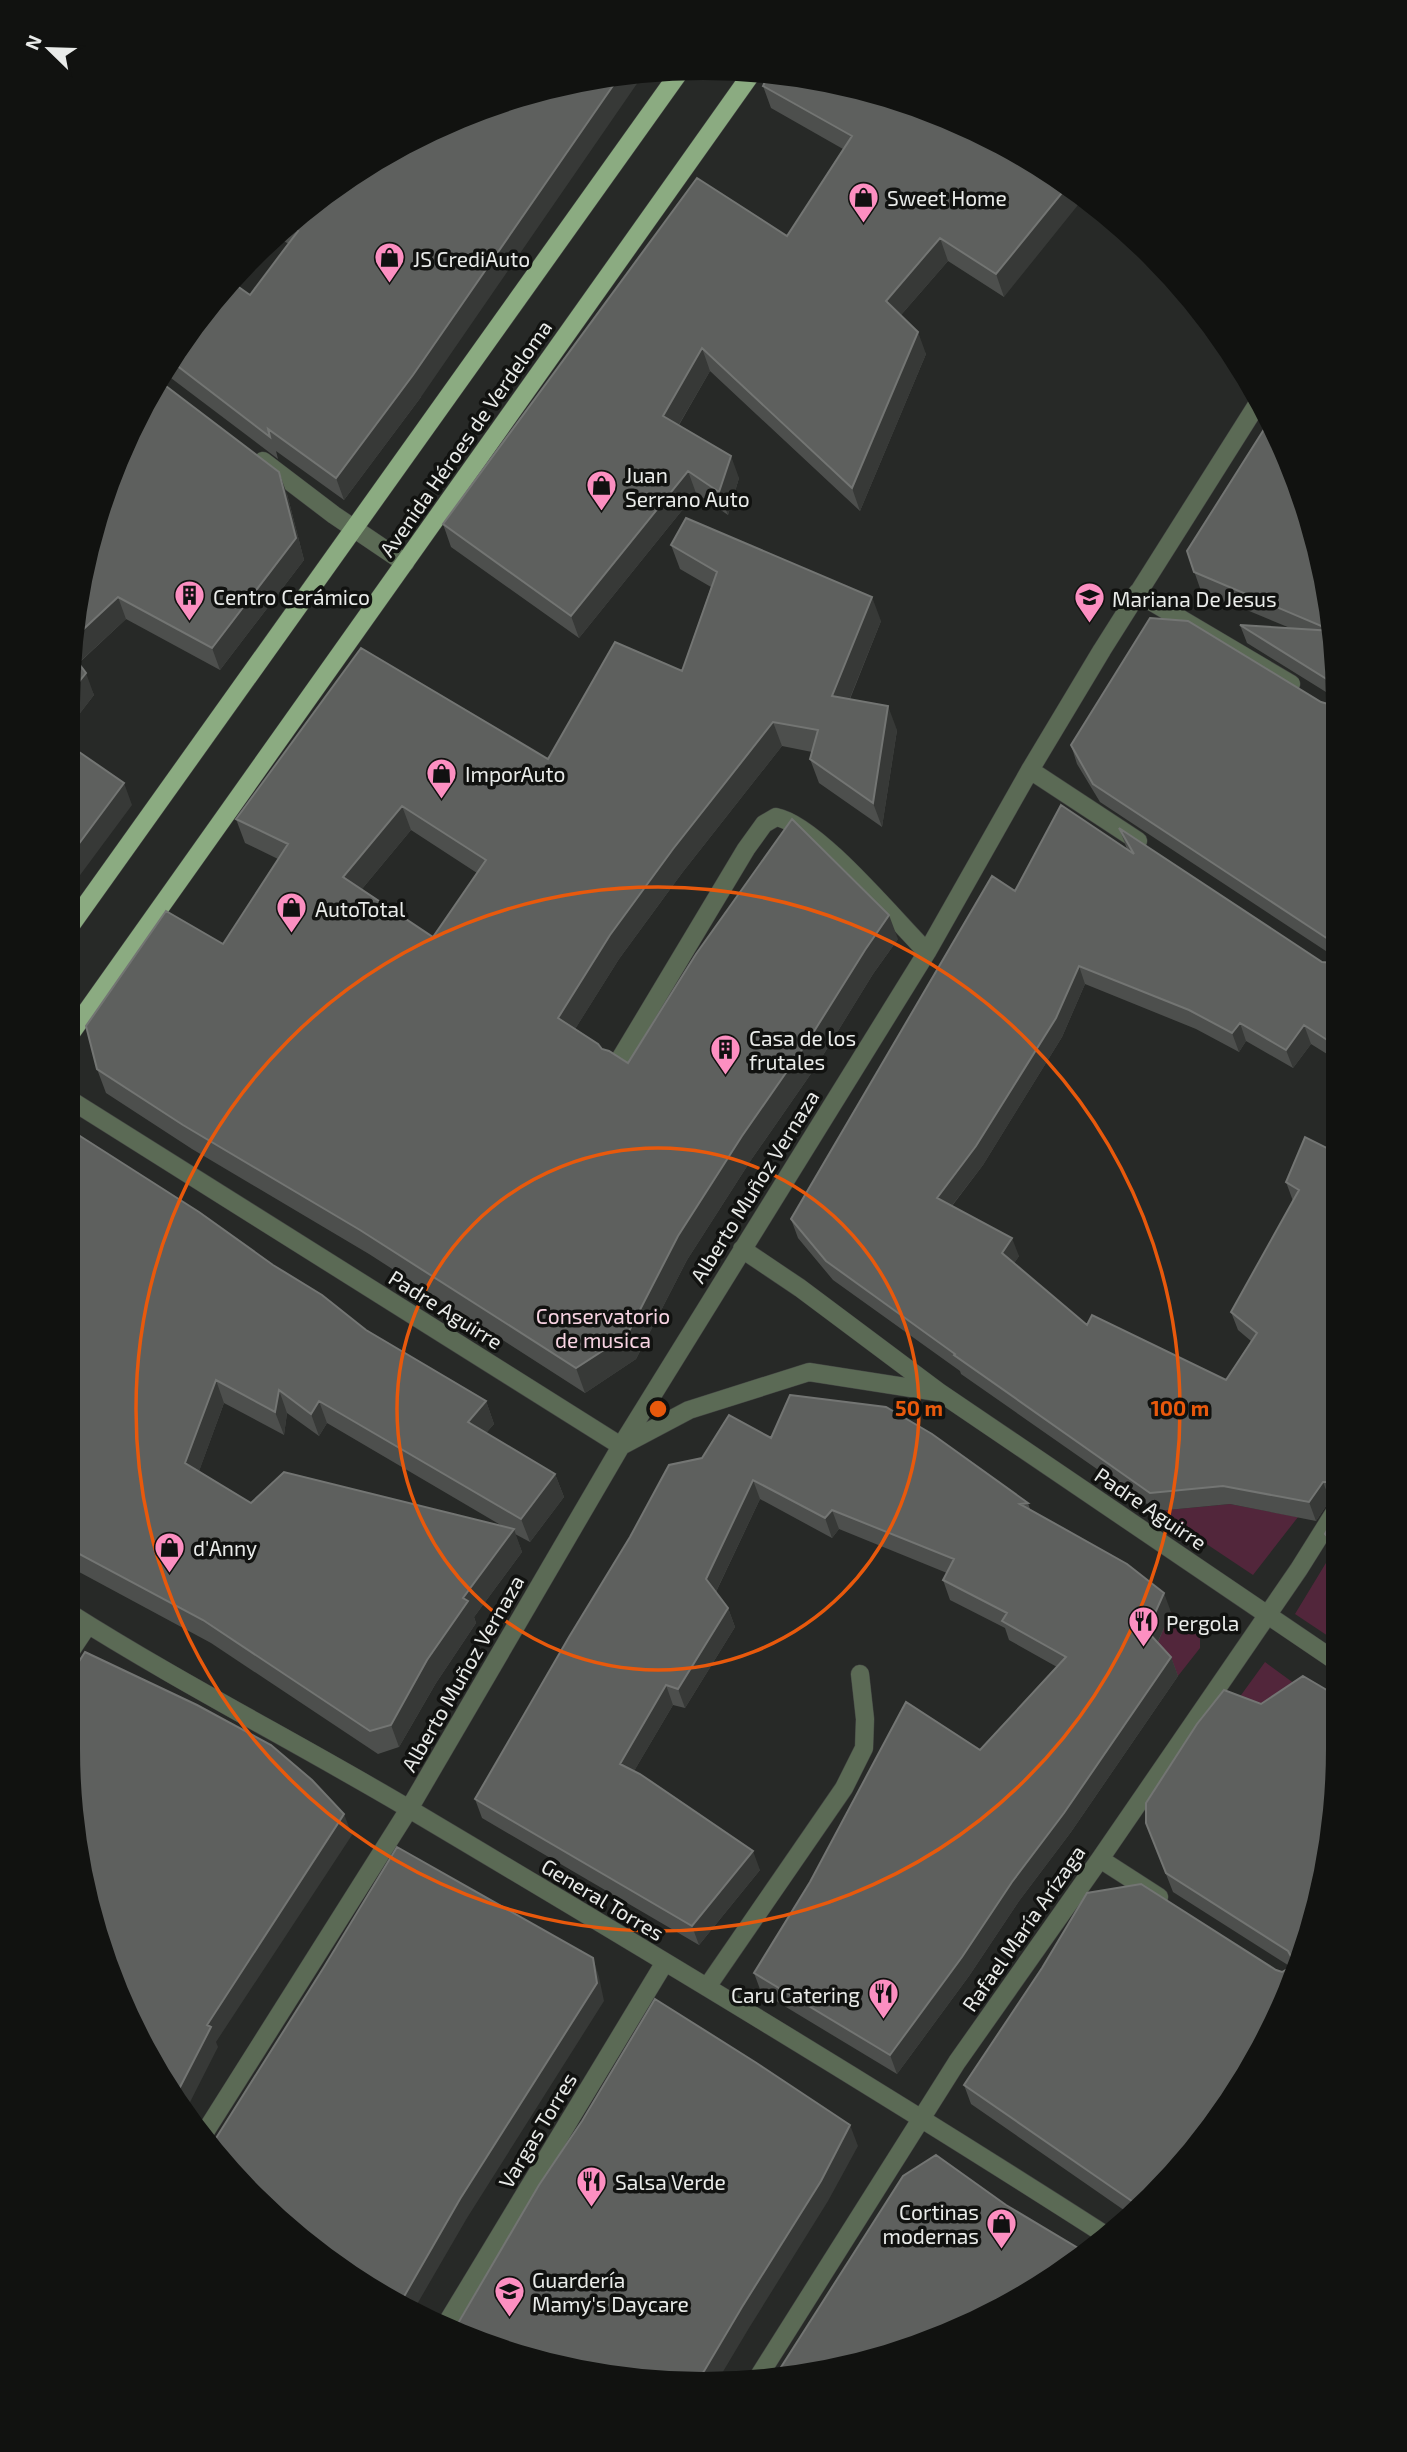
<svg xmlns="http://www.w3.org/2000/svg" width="1407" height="2452" font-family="'Exo 2',sans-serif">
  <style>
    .green { fill: #52263b }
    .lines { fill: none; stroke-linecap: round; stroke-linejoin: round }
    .minor-casing { stroke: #424442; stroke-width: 19 }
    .major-casing { stroke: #424442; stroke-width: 19 }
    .minor { stroke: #5b6a55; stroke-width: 18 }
    .major { stroke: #8bab81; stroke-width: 18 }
    .wall { fill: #4d4f4d; fill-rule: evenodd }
    .shaded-wall { fill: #373937 }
    .building { fill: #5e605e; stroke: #737573; stroke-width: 2; fill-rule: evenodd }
    .ring { fill: none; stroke: #e8590c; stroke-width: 3.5 }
    .labels { text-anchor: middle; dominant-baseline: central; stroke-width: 7; stroke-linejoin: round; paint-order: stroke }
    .poi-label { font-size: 21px; fill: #e9ebe9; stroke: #111210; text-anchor: start }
    .street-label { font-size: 21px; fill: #e9ebe9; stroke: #111210 }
    .park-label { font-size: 21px; fill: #f8d3e2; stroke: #111210 }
    .centre { fill: #e8590c; stroke: #111210; stroke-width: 3.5 }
    .ring-label { font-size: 21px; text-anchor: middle; font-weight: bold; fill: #e8590c; stroke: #111210; stroke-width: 7; stroke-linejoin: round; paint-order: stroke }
  </style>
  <rect width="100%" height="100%" fill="#272927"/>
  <path class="green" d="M1230 1504 1298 1517 1253 1575 1157 1511Z
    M1332 1553 1337 1559V1642L1295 1614Z
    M1171 1612 1200 1630V1648L1178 1676 1154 1650Z
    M1265 1662 1310 1695 1231 1709Z"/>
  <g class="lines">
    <defs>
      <path id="minor" d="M263 461 334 515 405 563
        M1137 593 1291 684
        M1030 770 1138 841
        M617 1064 746 849 764 824 776 817C817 825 894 919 927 952
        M69 1099 621 1446
        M742 1249 800 1288 939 1392 1337 1662
        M621 1446 689 1410 809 1372 937 1392
        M68 1612C180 1683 298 1743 411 1810 645 1949 878 2089 1107 2236
        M68 1655 88 1625
        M1100 1859 1159 1897
        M707 1987 844 1788 864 1748 865 1719 860 1674
        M202 2137 409 1809 621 1446 927 952 1030 770 1102 650 1258 403
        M448 2321 665 1962
        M757 2379 957 2062 1100 1859 1299 1569 1336 1510"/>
      <path id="major" d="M69 928 681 70
        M69 1036 752 73"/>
    </defs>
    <use href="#minor" class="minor-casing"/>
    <use href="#major" class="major-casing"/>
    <use href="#minor" class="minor"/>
    <use href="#major" class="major"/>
  </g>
  <path class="wall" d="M763 86 1021 154 1004 297 948 261 901 315 926 354 860 511 710 371 679 425 739 478 728 515 696 493 579 638 451 547 443 524 787 236 843 149 771 108Z
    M317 199 421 397 344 500 276 451 278 459 163 372 226 284 250 295 289 244 276 237Z
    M287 494 304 560 220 670 126 619 79 663 94 695 70 726 90 539Z
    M671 545 881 621 850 699 897 730 882 827 819 783 810 759 812 752 782 746 682 873 619 959 575 1029 602 1049 628 1063 898 939 873 974 817 1065 751 1160 687 1260 636 1359 585 1393 369 1254 192 1149 106 1093 97 1069 223 944 278 859 245 843 236 819 548 759 682 671 711 587 680 569ZM411 830 477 873 433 937 362 889Z
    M1187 551 1333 621 1334 697 1247 643 1240 625 1290 628 1201 591Z
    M1334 701 1335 957 1100 802 1077 764 1071 745 1321 702 1328 704Z
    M1119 828 1322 962 1333 963 1335 961V1059L1311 1044 1293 1068 1246 1041 1239 1052 1196 1029 1085 984 1062 1037 983 1165 952 1206 1019 1256 1014 1263 1087 1325 1226 1380 1251 1341 1238 1330 1231 1312 1293 1201 1286 1182 1335 1152 1336 1500H1330L1316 1521 1230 1504 1157 1511 961 1374 960 1371 833 1280 798 1238 791 1219 1015 891 1127 849Z
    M69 1129 366 1330 486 1401 494 1424 486 1433 555 1474 564 1497 530 1542 515 1534 522 1552 474 1617 476 1623 436 1683 399 1747 378 1754 211 1643 68 1566ZM224 1403 284 1435 287 1413 319 1436 327 1423 504 1527 251 1503 199 1471Z
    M771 1438 1028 1503 1030 1509 1171 1612 1158 1642 1171 1657 1178 1676 1071 1832 1019 1901 969 1976 897 2074 761 1992 754 1973 980 1750 1057 1667 1009 1640 1005 1628 950 1600 943 1580 947 1573 839 1529 832 1538 760 1499 716 1592 728 1608 735 1627 685 1708 673 1705 634 1771 760 1870 699 1945 482 1818 475 1799 702 1458Z
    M1336 1501 1337 1559 1332 1553 1325 1534 1336 1515 1333 1507Z
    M1146 1823 1317 1913 1253 2066 1131 2215 971 2104 964 2085 1042 1968 1276 1970 1282 1972 1291 1967 1173 1892Z"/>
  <path class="shaded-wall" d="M645 72 421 397 344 500 336 478 619 77Z
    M1066 188 1082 200 1004 297 996 274Z
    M940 238 948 261 894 323 886 301Z
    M918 332 926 354 860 511 852 488Z
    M702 348 710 371 671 438 663 416Z
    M731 456 739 478 728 515 719 492Z
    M688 471 696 493 579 638 571 616Z
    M279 472 287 494 304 560 220 670 212 648Z
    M118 597 126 619 74 667 70 657 74 638Z
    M872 597 881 621 841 720 832 696Z
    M86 673 94 695 70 726V693Z
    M888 706 897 730 882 827 873 803Z
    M773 722 782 746 682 873 619 959 567 1042 558 1018 610 935 673 849Z
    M124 783 132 805 69 890V857Z
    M402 806 411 830 352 901 343 877Z
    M889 915 898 939 873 974 817 1065 751 1160 687 1260 636 1359 585 1393 576 1368 678 1236 742 1136 865 950Z
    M1079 966 1085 984 1062 1037 983 1165 943 1217 937 1198Z
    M1240 1023 1246 1041 1239 1052 1232 1033Z
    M1304 1025 1311 1044 1293 1068 1286 1050Z
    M1012 1238 1019 1256 1009 1271 1002 1253Z
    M216 1380 224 1403 194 1485 185 1463Z
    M279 1390 287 1413 284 1435 275 1412Z
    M319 1401 327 1423 319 1436 311 1414Z
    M486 1401 494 1424 476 1444 468 1422Z
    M555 1474 564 1497 530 1542 521 1519Z
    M753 1480 760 1499 713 1598 706 1579Z
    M1323 1482 1330 1500 1316 1521 1309 1502Z
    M832 1510 839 1529 832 1538 825 1518Z
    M514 1529 522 1552 474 1617 476 1623 436 1683 399 1747 391 1725 463 1598Z
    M1164 1593 1171 1612 1154 1650 1147 1631Z
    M728 1608 735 1627 685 1708 678 1689Z
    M1171 1657 1178 1676 1071 1832 1019 1901 969 1976 897 2074 890 2055Z
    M666 1685 673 1705 627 1783 620 1764Z
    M344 1814 352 1835 216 2042 218 2047 186 2110 177 2093 207 2025Z
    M753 1851 760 1870 699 1945 692 1926Z
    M593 1958 599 1977 604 2001 467 2218 416 2306 402 2300Z
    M850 2125 858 2146 828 2201 749 2328 718 2380 700 2378Z"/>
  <path class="building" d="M769 73 787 74 908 102 1021 154 1066 188 996 274 940 238 886 301 918 332 852 488 702 348 663 416 731 456 719 492 688 471 571 616 443 524 697 178 787 236 852 136 763 86Z
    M619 77 413 375 336 478 268 429 270 437 171 361 226 284 230 281 250 295 298 231 289 226 317 199 423 134 539 90Z
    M158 380 279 472 296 538 212 648 118 597 74 638 90 539 154 386Z
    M1268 423 1305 499 1333 621V631L1194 572 1187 551Z
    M686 518 872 597 832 696 888 706 873 803 810 759 818 730 773 722 673 849 610 935 558 1018 598 1044 602 1049 609 1051 628 1063 696 954 792 819 889 915 865 950 808 1041 742 1136 678 1236 627 1335 576 1368 360 1230 183 1125 97 1069 86 1026 166 911 223 944 288 844 236 819 361 648 548 759 615 642 682 671 717 572 671 545ZM402 806 486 860 433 937 343 877Z
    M1150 618 1188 621 1321 702 1328 704 1334 701V943L1093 784 1071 745Z
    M1240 625 1333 631 1334 683H1333Z
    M71 653 86 673 70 693V662Z
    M69 745 124 783 69 857Z
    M1061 805 1134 854 1119 828 1322 962 1333 963 1335 961V1045L1304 1025 1286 1050 1240 1023 1232 1033 1189 1010 1079 966 1056 1018 976 1146 937 1198 1012 1238 1002 1253 1087 1325 1092 1315 1226 1380 1257 1333 1231 1312 1299 1190 1286 1182 1305 1137 1335 1152 1336 1483 1335 1482H1323L1309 1502 1223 1486 1150 1493 954 1355 955 1354 826 1261 791 1219 992 876 1015 891Z
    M69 1129 199 1212 273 1265 322 1295 366 1330 486 1401 468 1422 555 1474 521 1519 319 1401 311 1414 279 1390 275 1412 216 1380 185 1463 251 1503 284 1472 514 1529 463 1598 468 1601 427 1660 391 1725 370 1731 203 1620 68 1548Z
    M790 1395 886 1407 932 1434 1028 1503 1020 1504 1127 1564 1164 1593 1147 1631 1171 1657 1064 1813 1012 1882 962 1957 890 2055 754 1973 810 1882 906 1702 980 1750 1066 1657 1002 1621 1007 1613 943 1580 954 1559 832 1510 825 1518 753 1480 706 1579 728 1608 678 1689 666 1685 620 1764 640 1774 753 1851 692 1926 475 1799 569 1637 630 1537 669 1465 702 1458 729 1415 771 1438Z
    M1336 1514 1337 1549 1325 1534Z
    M85 1652 197 1705 271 1745 312 1780 344 1814 207 2025 211 2027 177 2093 102 1952 68 1748V1679Z
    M1303 1676 1337 1696V1790L1317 1913 1253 2066 1139 2206 964 2085 1042 1968 1087 1893 1141 1884 1276 1970 1282 1972 1291 1967 1293 1960 1288 1951 1166 1873 1146 1823V1803L1197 1724 1224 1690 1261 1704Z
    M397 1847 593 1958 597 1983 460 2199 402 2300 350 2276 211 2146 324 1967Z
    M655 1999 755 2062 850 2125 821 2181 742 2307 700 2378 539 2362 457 2325 539 2185 582 2121Z
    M936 2155 1006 2205 1083 2251 946 2336 776 2375 903 2176Z"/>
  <g class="ring">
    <circle cx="658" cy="1409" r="261"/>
    <circle cx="658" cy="1409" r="522"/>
  </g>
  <defs>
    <symbol id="shop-pin" viewBox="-11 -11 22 30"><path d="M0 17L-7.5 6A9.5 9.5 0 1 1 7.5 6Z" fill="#fc8fc1" stroke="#111210"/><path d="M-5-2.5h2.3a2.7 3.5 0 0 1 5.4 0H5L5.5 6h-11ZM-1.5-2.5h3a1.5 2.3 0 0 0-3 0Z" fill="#111"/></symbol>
    <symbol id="building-pin" viewBox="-11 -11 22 30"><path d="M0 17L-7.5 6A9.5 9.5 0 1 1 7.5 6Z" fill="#fc8fc1" stroke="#111210"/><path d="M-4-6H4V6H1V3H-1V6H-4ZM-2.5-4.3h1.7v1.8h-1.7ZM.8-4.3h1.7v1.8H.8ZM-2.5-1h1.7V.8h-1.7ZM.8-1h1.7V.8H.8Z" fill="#111"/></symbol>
    <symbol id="school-pin" viewBox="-11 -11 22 30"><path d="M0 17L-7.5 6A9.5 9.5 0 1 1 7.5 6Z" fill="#fc8fc1" stroke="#111210"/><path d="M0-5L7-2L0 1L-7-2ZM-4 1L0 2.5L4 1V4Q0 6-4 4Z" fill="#111"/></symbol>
    <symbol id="restaurant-pin" viewBox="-11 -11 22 30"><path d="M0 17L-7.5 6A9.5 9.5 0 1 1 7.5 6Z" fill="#fc8fc1" stroke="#111210"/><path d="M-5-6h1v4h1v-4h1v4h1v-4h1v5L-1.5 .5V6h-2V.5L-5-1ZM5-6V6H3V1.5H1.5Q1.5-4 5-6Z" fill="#111"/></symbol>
  </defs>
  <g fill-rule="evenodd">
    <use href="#shop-pin" x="846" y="180" width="35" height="47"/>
    <use href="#shop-pin" x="372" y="240" width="35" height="47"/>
    <use href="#shop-pin" x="584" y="468" width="35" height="47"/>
    <use href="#building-pin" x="172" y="578" width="35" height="47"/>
    <use href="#school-pin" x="1072" y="580" width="35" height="47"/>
    <use href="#shop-pin" x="424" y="756" width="35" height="47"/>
    <use href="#shop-pin" x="274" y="890" width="35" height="47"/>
    <use href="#building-pin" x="708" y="1032" width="35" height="47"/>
    <use href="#shop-pin" x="152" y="1530" width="35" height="47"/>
    <use href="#restaurant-pin" x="1126" y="1604" width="35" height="47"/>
    <use href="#restaurant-pin" x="866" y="1976" width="35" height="47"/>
    <use href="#restaurant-pin" x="574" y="2164" width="35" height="47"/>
    <use href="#shop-pin" x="984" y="2206" width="35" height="47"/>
    <use href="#school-pin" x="492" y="2274" width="35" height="47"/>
  </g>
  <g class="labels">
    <g class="poi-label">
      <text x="887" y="197">Sweet Home</text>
      <text x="413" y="258">JS CrediAuto</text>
      <text x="625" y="474">Juan<tspan x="625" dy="24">Serrano Auto</tspan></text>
      <text x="213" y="596">Centro Cerámico</text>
      <text x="1112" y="598">Mariana De Jesus</text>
      <text x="465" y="773">ImporAuto</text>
      <text x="315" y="908">AutoTotal</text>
      <text x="749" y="1037">Casa de los<tspan x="749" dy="24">frutales</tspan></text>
      <text x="193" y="1547">d'Anny</text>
      <text x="1166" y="1622">Pergola</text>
      <text x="860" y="1994" text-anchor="end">Caru Catering</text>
      <text x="615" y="2181">Salsa Verde</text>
      <text x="979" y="2211" text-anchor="end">Cortinas<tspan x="979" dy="24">modernas</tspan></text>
      <text x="532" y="2279">Guardería<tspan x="532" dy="24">Mamy's Daycare</tspan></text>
    </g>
    <g class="street-label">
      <text transform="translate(465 438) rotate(-55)">Avenida Héroes de Verdeloma</text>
      <text transform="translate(754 1186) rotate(-58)">Alberto Muñoz Vernaza</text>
      <text transform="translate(446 1309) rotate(32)">Padre Aguirre</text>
      <text transform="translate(1151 1508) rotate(34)">Padre Aguirre</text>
      <text transform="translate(462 1673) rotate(-60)">Alberto Muñoz Vernaza</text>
      <text transform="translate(603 1899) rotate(31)">General Torres</text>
      <text transform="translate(1023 1928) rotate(-55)">Rafael María Arízaga</text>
      <text transform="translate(537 2130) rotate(-59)">Vargas Torres</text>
    </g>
    <g class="park-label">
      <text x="603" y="1315">Conservatorio<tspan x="603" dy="24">de musica</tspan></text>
    </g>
  </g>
  <path d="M0 0H1407V2452H0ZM703 80H703A623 623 0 0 1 1326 703V1749A623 623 0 0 1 703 2372H703A623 623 0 0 1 80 1749V703A623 623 0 0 1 703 80Z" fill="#111210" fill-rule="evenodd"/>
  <circle cx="658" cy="1409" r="10" class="centre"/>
  <g class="ring-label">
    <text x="919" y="1416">50 m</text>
    <text x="1180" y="1416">100 m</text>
  </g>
  <g transform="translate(49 49) rotate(293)" stroke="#111210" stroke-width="5" paint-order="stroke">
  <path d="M0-5L12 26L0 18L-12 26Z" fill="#e9ebe9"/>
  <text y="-10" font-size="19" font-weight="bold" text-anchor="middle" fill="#e9ebe9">N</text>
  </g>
</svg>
